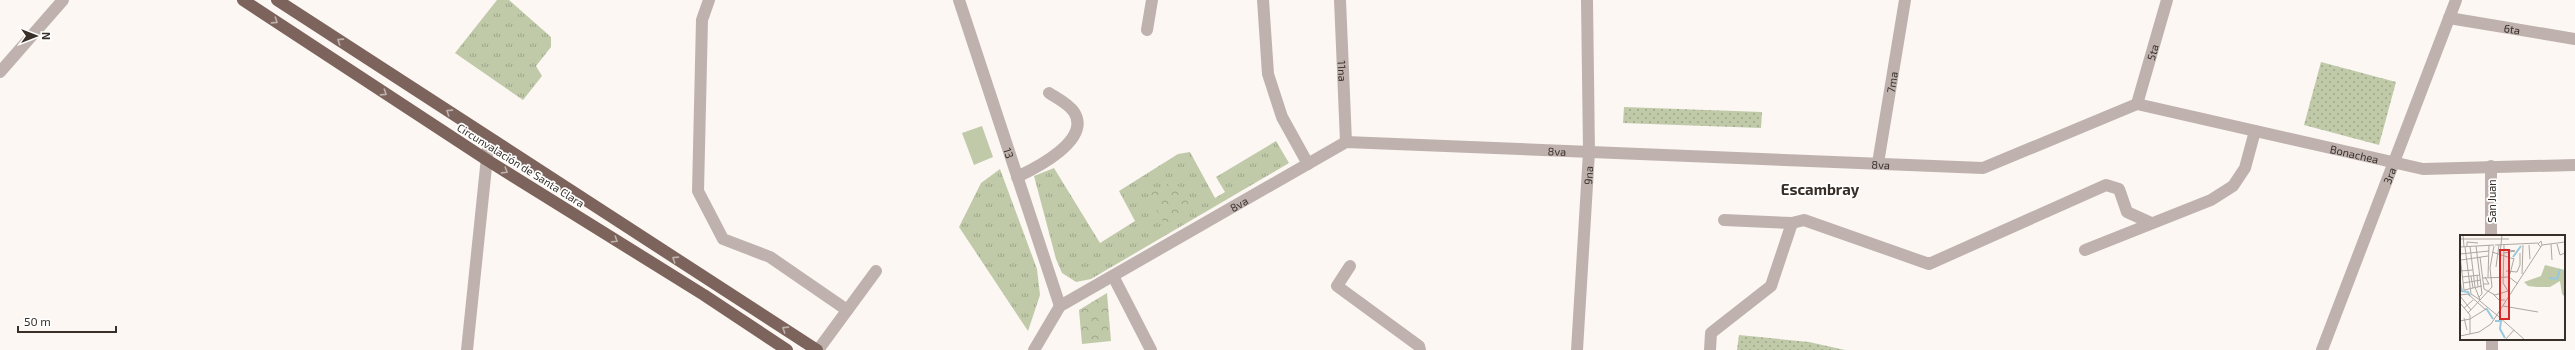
<svg xmlns="http://www.w3.org/2000/svg" width="2575" height="350" font-family="'Exo 2',sans-serif">
  <style>
    .grass { fill: url(#grass-tufts) }
    .park { fill: url(#park-crowns) }
    .garden { fill: url(#garden-dots) }
    .pitch { fill: #c0caa9 }
    .lines { fill: none; stroke-linecap: round; stroke-linejoin: round }
    .minor { stroke: #bfb2ae; stroke-width: 12 }
    .highway { stroke: #7c635b; stroke-width: 12 }
    .oneway { stroke: #beb1ad }
    .labels { text-anchor: middle; dominant-baseline: central; stroke-width: 3.5; stroke-linejoin: round; paint-order: stroke }
    .street-label { font-size: 11px; fill: #372f28; stroke: #fff }
    .district-label { font-size: 15px; font-weight: bold; fill: #372f28; stroke: #fff }
    .inset-river { fill: none; stroke: #96c9df; stroke-width: 2 }
    .inset-road { fill: none; stroke: #ada7a2; stroke-width: 1 }
    .view { fill: #d62828; fill-opacity: 0.15; stroke: #d62828; stroke-width: 2 }
    .inset-edge { fill: none; stroke: #372f28; stroke-width: 2 }
  </style>
  <defs>
    <pattern id="grass-tufts" width="24" height="20" patternUnits="userSpaceOnUse"><rect width="24" height="20" fill="#c0caa9"/><path d="M3 7l-1-3M5 7V3M7 7l1-3M15 17l-1-3M17 17v-4M19 17l1-3" fill="none" stroke="#9da48a"/></pattern>
    <pattern id="park-crowns" width="20" height="18" patternUnits="userSpaceOnUse"><rect width="20" height="18" fill="#c0caa9"/><path d="M2 6a3 3 0 1 1 6 0M12 15a3 3 0 1 1 6 0" fill="none" stroke="#9da48a"/></pattern>
    <pattern id="garden-dots" width="8" height="8" patternUnits="userSpaceOnUse"><rect width="8" height="8" fill="#c0caa9"/><path d="M2 2h.1M6 6h.1" fill="none" stroke="#9da48a" stroke-width="1.8" stroke-linecap="round"/></pattern>
  </defs>
  <rect width="100%" height="100%" fill="#fcf7f3"/>
  <path class="grass" d="M497 0H509L551 37V47L536 66 542 76 523 100 455 53Z
    M1276 141 1289 163 1091 279 1076 282 1062 273 1056 259 1034 176 1054 168 1100 243 1135 221 1119 191 1178 154 1190 152 1215 198 1225 192 1216 177Z
    M1000 169 1037 269 1040 295 1028 331 959 227 981 183Z"/>
  <path class="park" d="M1175 180 1193 211 1166 227 1148 195Z
    M1107 293 1111 341 1082 344 1079 310Z"/>
  <path class="garden" d="M2321 62 2396 82 2379 145 2304 125Z
    M1624 107 1762 112 1761 128 1623 123Z
    M1739 335 1809 342 1845 350H1737Z"/>
  <path class="pitch" d="M982 126 993 157 974 165 962 133Z"/>
  <g class="lines">
    <g class="minor">
      <path d="M709 0 702 20 698 191 723 239 770 257 847 310"/>
      <path id="s1" d="M959 0 1060 306"/>
      <path d="M1263 0 1268 74 1282 117 1308 164"/>
      <path id="s2" d="M1340 0 1346 142"/>
      <path id="s3" d="M2449 18 2575 39"/>
      <path d="M1147 30 1152 0"/>
      <path d="M0 72 63 0"/>
      <path id="s4" d="M2137 104 2423 169 2575 165"/>
      <path id="s5" d="M2137 104 2167 0"/>
      <path id="s6" d="M1878 163 1905 0"/>
      <path d="M2491 166V236"/>
      <path d="M1017 177C1036 168 1092 140 1074 112 1069 104 1057 98 1049 93"/>
      <path d="M1724 220 1792 223 1804 220 1929 264 2106 185 2119 189 2127 212 2149 222"/>
      <path d="M2085 250 2211 200 2233 186 2245 168 2255 131"/>
      <path d="M1350 266 1337 286 1419 346 1420 350"/>
      <path d="M1113 276 1151 350"/>
      <path d="M2492 339V350"/>
      <path d="M467 350 489 138"/>
      <path d="M818 350 876 271"/>
      <path id="s7" d="M1034 350 1060 306 1346 142 1983 168 2137 104"/>
      <path id="s8" d="M1577 350 1589 152 1587 0"/>
      <path d="M1710 350 1711 333 1771 286 1792 223"/>
      <path id="s9" d="M2322 350 2456 0"/>
    </g>
    <path class="highway" d="M243 0 487 160 704 295 787 350
      M277 0 817 350"/>
  </g>
  <defs><path id="oneway-chevron" d="M-2-3.5L2.5 0L-2 3.5" fill="none" stroke-width="1.6" stroke-linecap="round" stroke-linejoin="round"/></defs>
  <g class="oneway">
    <use href="#oneway-chevron" transform="translate(275 21) rotate(33)"/>
    <use href="#oneway-chevron" transform="translate(340 41) rotate(-147)"/>
    <use href="#oneway-chevron" transform="translate(384 93) rotate(33)"/>
    <use href="#oneway-chevron" transform="translate(449 112) rotate(-147)"/>
    <use href="#oneway-chevron" transform="translate(505 171) rotate(32)"/>
    <use href="#oneway-chevron" transform="translate(615 240) rotate(32)"/>
    <use href="#oneway-chevron" transform="translate(675 259) rotate(-147)"/>
    <use href="#oneway-chevron" transform="translate(785 329) rotate(-147)"/>
  </g>
  <g class="labels">
    <g class="street-label">
      <text stroke="none"><textPath href="#s3" startOffset="64">6ta</textPath></text>
      <text stroke="none"><textPath href="#s5" startOffset="54">5ta</textPath></text>
      <text stroke="none"><textPath href="#s2" startOffset="71">11na</textPath></text>
      <text stroke="none"><textPath href="#s6" startOffset="82">7ma</textPath></text>
      <text stroke="none"><textPath href="#s7" startOffset="592">8va</textPath></text>
      <text stroke="none"><textPath href="#s1" startOffset="161">13</textPath></text>
      <text stroke="none"><textPath href="#s4" startOffset="223">Bonachea</textPath></text>
      <text stroke="none"><textPath href="#s7" startOffset="916">8va</textPath></text>
      <text transform="translate(521 165) rotate(32)">Circunvalación de Santa Clara</text>
      <text stroke="none"><textPath href="#s8" startOffset="175">9na</textPath></text>
      <text stroke="none"><textPath href="#s9" startOffset="187">3ra</textPath></text>
      <text transform="translate(2491 201) rotate(-90)">San Juan</text>
      <text stroke="none"><textPath href="#s7" startOffset="257">8va</textPath></text>
    </g>
    <g class="district-label">
      <text x="1820" y="189">Escambray</text>
    </g>
  </g>
  <g transform="translate(2460 235)">
    <rect width="105" height="105" fill="#fcf7f3"/>
    <path d="M85 30 105 35V62L102 59 100 46 90 52H77L68 51 64 47 81 41Z" fill="#c0caa9"/>
    <path class="inset-river" d="M53 22 61 11M89 43 97 44 100 34M0 48 2 56 8 57 10 61M26 73 33 84M35 86H41L40 94 45 103"/>
    <path class="inset-road" d="M3 0 4 12M0 4H49M91 9 92 25M97 9 100 20 105 18M35 10 78 8M44 10 43 48 48 56M69 10 70 24M82 10 105 7M10 11 15 52 20 65M16 11 22 59 19 62M0 12 34 10M5 12 11 59 20 65M7 12V7L18 8M44 14 55 16 44 18M32 17 54 24M0 19 29 16M40 19 42 0M0 21 4 55 22 51M20 22 24 54 35 60 48 56M1 25 28 21M36 32 39 10M0 36 13 35M46 36 57 37 60 30V18M50 39 54 23M62 39 63 10M17 40 18 52M11 41 13 53M2 42 20 40M28 42 29 10M23 43 49 42 58 49M3 48 21 45M24 49H29L25 42M33 59 39 65H45M0 60 8 59 26 75M0 61 11 75M20 66 38 81M0 68 10 80V99M43 71 78 77M4 73 13 65M8 78 32 52 30 33 34 11M38 81 65 105M4 83 7 95M0 86 10 84 26 74M0 101 19 97 31 89 82 10 81 6 78 9 81 12M45 105 54 95"/>
    <path class="view" d="M40 15H49V84H40Z"/>
    <rect width="105" height="105" class="inset-edge"/>
  </g>
  <g transform="translate(36 36) rotate(90)" stroke="#ffffff" stroke-width="3" paint-order="stroke">
  <path d="M0-3L7 15L0 10L-7 15Z" fill="#372f28"/>
  <text y="-6" font-size="11" font-weight="bold" text-anchor="middle" fill="#372f28">N</text>
  </g>
  <path d="M18 326v6h98v-6" fill="none" stroke="#372f28" stroke-width="2"/>
  <text x="24" y="326" font-size="12" fill="#372f28" stroke="#ffffff" stroke-width="3" paint-order="stroke">50 m</text>
</svg>
